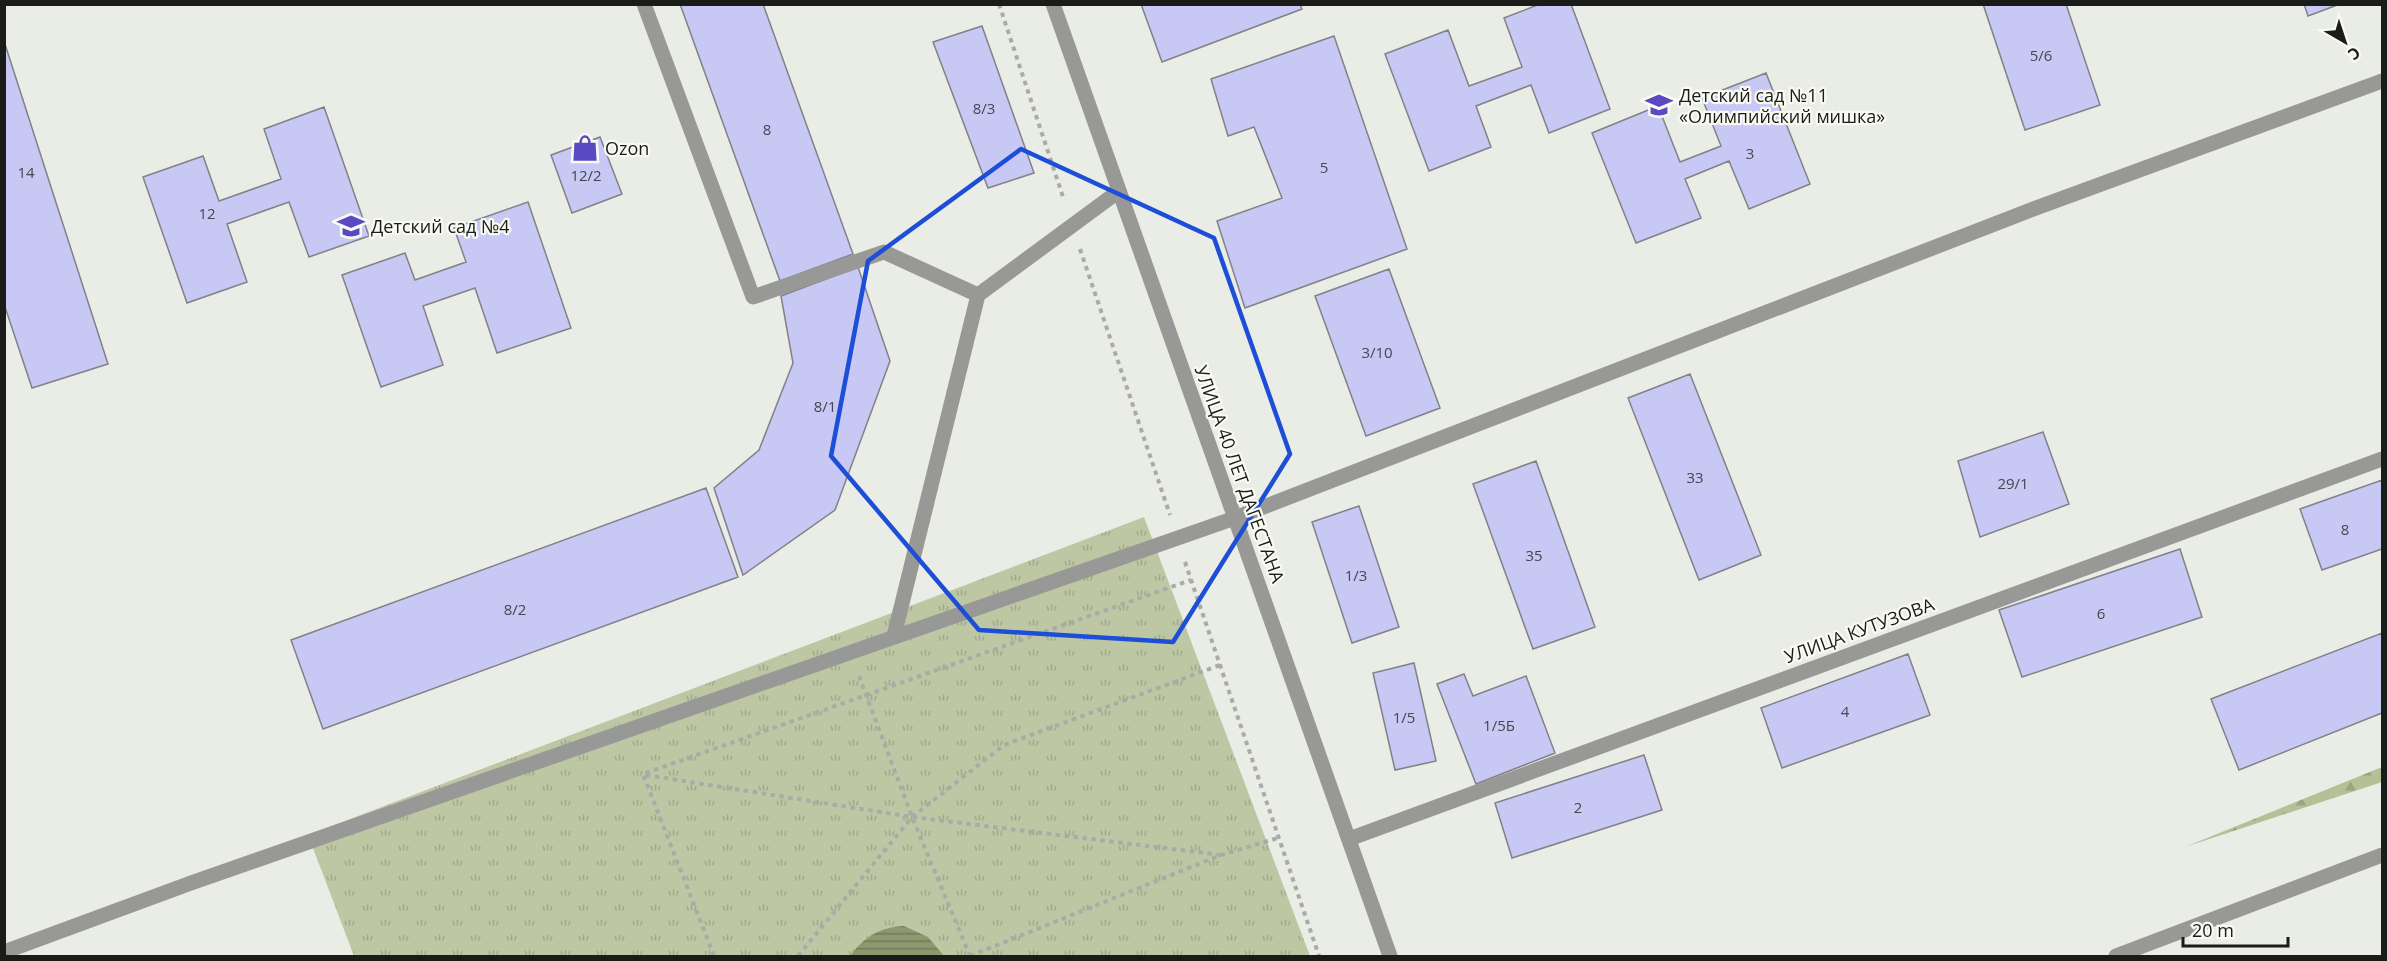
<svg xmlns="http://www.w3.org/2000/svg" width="2387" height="961" font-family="'Open Sans',sans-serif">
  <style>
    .forest { fill: url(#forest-firs) }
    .park { fill: url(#park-tufts) }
    .water { fill: url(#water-rules) }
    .building { fill: #c7c8f4; stroke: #818187; stroke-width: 1.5 }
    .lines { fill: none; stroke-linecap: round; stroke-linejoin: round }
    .path { stroke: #aaaba7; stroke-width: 4; stroke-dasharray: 4.5 4.5; stroke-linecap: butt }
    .service { stroke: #989996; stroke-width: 15 }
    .minor { stroke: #989996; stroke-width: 15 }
    .tertiary { stroke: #989996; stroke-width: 15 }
    .marked { fill: none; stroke: #1d4ed8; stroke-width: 4.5; stroke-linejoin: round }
    .labels { text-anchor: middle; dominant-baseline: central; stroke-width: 4.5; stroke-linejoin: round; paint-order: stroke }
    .number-label { font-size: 15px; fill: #464650 }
    .poi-label { font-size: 18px; fill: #1b1b19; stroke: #f8faf3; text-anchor: start }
    .street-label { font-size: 18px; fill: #1b1b19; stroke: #f8faf3 }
  </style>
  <defs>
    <pattern id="forest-firs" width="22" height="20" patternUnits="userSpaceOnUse" patternTransform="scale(1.5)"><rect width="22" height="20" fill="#b4c095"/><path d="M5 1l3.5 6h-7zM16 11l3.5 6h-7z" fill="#9aa480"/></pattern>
    <pattern id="park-tufts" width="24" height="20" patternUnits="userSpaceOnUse" patternTransform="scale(1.5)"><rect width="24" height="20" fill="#bdc7a3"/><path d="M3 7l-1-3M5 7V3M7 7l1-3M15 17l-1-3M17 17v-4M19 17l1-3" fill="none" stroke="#a2aa8c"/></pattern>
    <pattern id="water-rules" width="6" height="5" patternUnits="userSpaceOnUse" patternTransform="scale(1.5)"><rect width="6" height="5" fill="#8c986e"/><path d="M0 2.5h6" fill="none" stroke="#727b5a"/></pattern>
  </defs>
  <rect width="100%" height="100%" fill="#eaece6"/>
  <path class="forest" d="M2382 767V782L2185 847Z"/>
  <path class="park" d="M1144 517 1310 956H354L308 835Z"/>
  <path class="water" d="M904 926 928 937 944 956H850C864 937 880 927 904 926Z"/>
  <path class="building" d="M680 4H763L853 254 780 281Z
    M1141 4H1300L1302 9 1162 62Z
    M1540 4H1571L1610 109 1549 133 1531 85 1476 106 1491 147 1429 171 1385 54 1448 30 1469 86 1522 67 1504 18Z
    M1983 4H2066L2100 105 2025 130Z
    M2304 4H2340L2308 16Z
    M982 26 1034 173 988 188 933 42Z
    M1334 36 1407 249 1245 308 1217 221 1282 198 1254 127 1228 136 1211 79Z
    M4 41 108 364 32 388 4 304Z
    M1766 73 1810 184 1749 209 1729 161 1685 179 1701 218 1636 243 1592 133 1658 106 1680 162 1721 146 1702 98Z
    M324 107 369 236 309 257 289 202 227 224 247 282 187 303 143 177 203 156 219 201 281 179 264 129Z
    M600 137 622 194 572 213 551 155Z
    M528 202 571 328 497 353 475 288 423 306 443 365 381 387 342 275 405 253 415 280 466 262 454 228Z
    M858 267 890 361 835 510 743 575 714 488 759 450 793 363 781 296Z
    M1389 269 1440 408 1366 436 1315 296Z
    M1690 374 1761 555 1699 580 1628 398Z
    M2043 432 2069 504 1980 537 1958 461Z
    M1536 461 1595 627 1533 649 1473 484Z
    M2382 480V549L2322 570 2300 509Z
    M706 488 738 577 323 729 291 640Z
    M1359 506 1399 627 1352 643 1312 522Z
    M2180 549 2202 617 2022 677 1999 610Z
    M2382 633V713L2239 770 2211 699Z
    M1908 654 1930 715 1782 768 1761 708Z
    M1414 663 1436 761 1395 770 1373 673Z
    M1464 674 1473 696 1526 676 1555 753 1476 784 1437 684Z
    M1644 755 1662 810 1512 858 1495 803Z"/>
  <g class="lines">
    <path class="path" d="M999 4 1064 200
      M1080 249 1170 515
      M1185 562 1319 956
      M859 676 912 817 970 956
      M646 775 912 817 1221 855
      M714 956 643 774 1191 580
      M798 956 912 817 1004 745 1220 665
      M970 956 1221 855 1278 838"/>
    <path class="service" d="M644 4 753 297 884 252 978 295
      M894 636 978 295 1119 191
      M1349 839 2382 459
      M4 952 191 883 1235 518 2036 208 2382 81"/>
    <path class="minor" d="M2116 956 2382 855"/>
    <path class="tertiary" d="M1053 4 1390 956"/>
  </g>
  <path class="marked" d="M1021 149 1214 238 1290 454 1173 642 979 630 831 456 868 261Z"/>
  <defs>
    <symbol id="school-bare" viewBox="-9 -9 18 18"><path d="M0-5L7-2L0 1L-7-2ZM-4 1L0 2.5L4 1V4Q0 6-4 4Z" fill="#5a49c1" stroke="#f8faf3" stroke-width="2.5" paint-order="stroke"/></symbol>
    <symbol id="shop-bare" viewBox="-9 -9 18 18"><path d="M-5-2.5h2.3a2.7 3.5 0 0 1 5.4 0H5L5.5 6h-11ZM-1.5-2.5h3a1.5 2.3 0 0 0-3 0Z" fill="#5a49c1" stroke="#f8faf3" stroke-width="2.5" paint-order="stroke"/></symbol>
  </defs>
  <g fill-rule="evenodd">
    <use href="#school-bare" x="1640" y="86" width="38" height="38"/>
    <use href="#shop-bare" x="566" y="129" width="38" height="38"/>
    <use href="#school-bare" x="332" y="207" width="38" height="38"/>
  </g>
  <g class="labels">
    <g class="number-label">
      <text x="2041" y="55">5/6</text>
      <text x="984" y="108">8/3</text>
      <text x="767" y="129">8</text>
      <text x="1750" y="153">3</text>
      <text x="1324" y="167">5</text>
      <text x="26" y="172">14</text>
      <text x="586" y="175">12/2</text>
      <text x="207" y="213">12</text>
      <text x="1377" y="352">3/10</text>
      <text x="825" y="406">8/1</text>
      <text x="1695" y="477">33</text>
      <text x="2013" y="483">29/1</text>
      <text x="2345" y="529">8</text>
      <text x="1534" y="555">35</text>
      <text x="1356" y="575">1/3</text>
      <text x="515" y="609">8/2</text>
      <text x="2101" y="613">6</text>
      <text x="1845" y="711">4</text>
      <text x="1404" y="717">1/5</text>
      <text x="1499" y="725">1/5Б</text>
      <text x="1578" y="807">2</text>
    </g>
    <g class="poi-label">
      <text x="1679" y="95">Детский сад №11<tspan x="1679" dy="21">«Олимпийский мишка»</tspan></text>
      <text x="605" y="148">Ozon</text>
      <text x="371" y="226">Детский сад №4</text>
    </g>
    <g class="street-label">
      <text transform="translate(1240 474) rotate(70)">УЛИЦА 40 ЛЕТ ДАГЕСТАНА</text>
      <text transform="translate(1859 630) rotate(-20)">УЛИЦА КУТУЗОВА</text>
    </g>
  </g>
  <rect width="2387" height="961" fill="none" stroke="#1b1b19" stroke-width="12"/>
  <g transform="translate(2345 42) rotate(141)" stroke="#f8faf3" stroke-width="4.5" paint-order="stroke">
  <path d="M0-4.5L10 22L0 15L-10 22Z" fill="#1b1b19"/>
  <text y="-9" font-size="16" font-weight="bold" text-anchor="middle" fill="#1b1b19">С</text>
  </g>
  <path d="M2183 937v9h105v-9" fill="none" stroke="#1b1b19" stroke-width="3"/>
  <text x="2192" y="937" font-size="18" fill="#1b1b19" stroke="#f8faf3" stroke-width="4.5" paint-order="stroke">20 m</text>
</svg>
